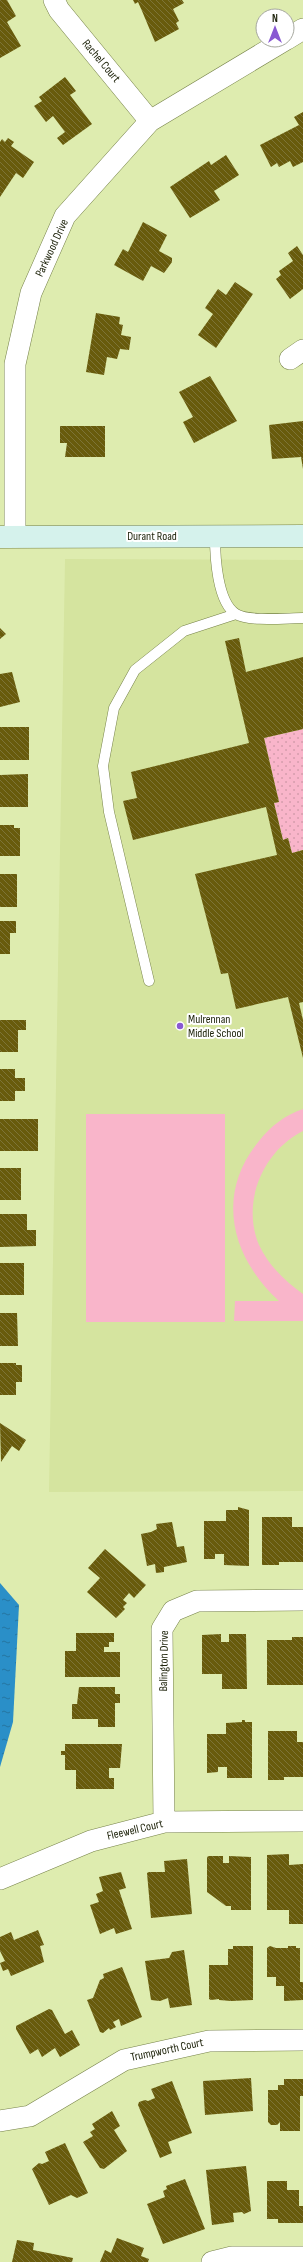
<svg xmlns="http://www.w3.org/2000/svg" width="303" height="2262" font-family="'Sofia Sans Condensed',sans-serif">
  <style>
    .built { fill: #d5e49f }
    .garden { fill: url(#garden-dots) }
    .pitch { fill: #f9b5ca }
    .water { fill: url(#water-ripples) }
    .building { fill: url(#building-back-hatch) }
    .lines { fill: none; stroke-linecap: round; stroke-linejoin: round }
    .lane-casing { stroke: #768249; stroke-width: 11 }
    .street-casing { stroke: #768249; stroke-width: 22 }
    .secondary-casing { stroke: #768249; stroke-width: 23 }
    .lane { stroke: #fff; stroke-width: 10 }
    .street { stroke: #fff; stroke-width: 21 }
    .secondary { stroke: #d5f2ec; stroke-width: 22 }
    .poi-dot { fill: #8959d2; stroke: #fff; stroke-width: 1.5 }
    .labels { text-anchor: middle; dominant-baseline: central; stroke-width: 4; stroke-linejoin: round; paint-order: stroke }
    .street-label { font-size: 12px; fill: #21260e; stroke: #fff }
    .poi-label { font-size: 12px; fill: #21260e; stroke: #fff; text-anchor: start }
  </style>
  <defs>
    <pattern id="garden-dots" width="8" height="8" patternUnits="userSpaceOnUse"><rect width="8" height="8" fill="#f9b5ca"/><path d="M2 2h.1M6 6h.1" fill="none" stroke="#d59cac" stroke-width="1.8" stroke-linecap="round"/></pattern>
    <pattern id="water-ripples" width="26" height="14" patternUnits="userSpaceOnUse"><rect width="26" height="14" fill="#2a8fc8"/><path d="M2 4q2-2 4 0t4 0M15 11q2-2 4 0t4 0" fill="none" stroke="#2475a1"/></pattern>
    <pattern id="building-back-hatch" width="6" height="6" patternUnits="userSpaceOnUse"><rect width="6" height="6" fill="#685b0c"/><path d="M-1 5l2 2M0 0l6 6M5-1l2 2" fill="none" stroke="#7d7437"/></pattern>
  </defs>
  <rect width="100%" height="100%" fill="#deecaf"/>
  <path class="built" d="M65 559 303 560V1491L49 1492Z"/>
  <path class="garden" d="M303 729V850L292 853 288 838 283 840 274 803 279 802 264 738Z"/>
  <path class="pitch" d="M303 1109V1131C263 1151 241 1202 259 1245 269 1266 285 1281 303 1294V1321H234L235 1301H279C231 1257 215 1194 259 1141 271 1126 285 1115 303 1109Z
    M86 1114H225V1322H86Z"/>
  <path class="water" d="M0 1583 19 1605 13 1722 0 1767Z"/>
  <path class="building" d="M0 0H7L16 16 7 22 21 46 0 58Z
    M133 0H182L184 3 173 9 179 21 176 23 179 29 155 42 142 11 138 2 135 4Z
    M65 77 76 91 70 95 92 124 63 145 57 138 65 132 53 116 46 122 34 106 42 101 39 97Z
    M303 112V162L293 167 290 161 279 167 277 163 271 167 260 145 299 125 294 117Z
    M8 138 14 142 11 146 34 162 23 178 16 173 0 197V142L2 139 5 142Z
    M226 155 239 175 214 191 220 200 190 218 170 187 209 161 211 165Z
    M143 222 167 235 159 251 172 258V262L164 273 151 266 143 281 114 265 123 249 128 252Z
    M297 246 303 255V289L290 299 276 279 281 275 279 271 293 261 288 253Z
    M235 282 253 294 216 348 198 335 213 314 205 308 218 289 226 295Z
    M96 313 120 317 119 324 123 325 121 335 131 337 129 350 120 349 117 359 107 357 104 375 86 372Z
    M210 376 237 421 194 443 183 422 193 417 179 392Z
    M303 421V469L301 457 272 459 269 425Z
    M60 426H105V457H65L67 443H60Z
    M0 628 6 634 0 639Z
    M239 638 246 672 303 657V729L264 738 279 802 274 803 283 840 288 838 292 853 303 850V1002L299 1003 303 1020V1058L288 997 236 1009 228 973 221 974 195 874 277 855 266 807 133 840 123 801 137 798 131 772 249 743 225 641Z
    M12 672 20 702 0 707V674Z
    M0 727H29V760H0Z
    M28 774V807H0V775Z
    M0 825H14V828H20V856H0Z
    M0 874H17V907H0Z
    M0 921H16V933H10V954H0Z
    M0 1020H26V1030H18V1052H0Z
    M0 1069H15V1078H25V1091H15V1101H0Z
    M0 1119H38V1151H0Z
    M0 1168H21V1200H0Z
    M0 1214H27V1230H36V1246L0 1247Z
    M0 1263H24V1295H0Z
    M0 1313H17L18 1346H0Z
    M0 1363H16V1365H22V1382H16V1395H0Z
    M0 1423 26 1440 19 1451 12 1446 1 1462Z
    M238 1507 249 1510V1566L224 1565V1554H215V1559H204V1521H226V1510H238Z
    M262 1517H292V1527H303V1562H279V1565H262Z
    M172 1522 177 1547 184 1546 187 1562 164 1567V1572L156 1573 155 1564 147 1566 141 1534 151 1532 157 1529 156 1524Z
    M105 1549 146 1585 134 1598 129 1593 123 1600 127 1603 123 1607 125 1609 116 1618 87 1592 100 1578 88 1568Z
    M76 1633H114V1642H109V1647H104V1652H120V1677H65V1651H76Z
    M221 1634V1642H229V1634H246L247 1689H222V1674H202V1635Z
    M292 1637H303V1685H267V1640H292Z
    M79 1687H115V1694H120V1703H115V1727H98V1719H72V1704H77Z
    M242 1720H245V1722H252V1778H227V1767H218V1772L207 1773V1734H226V1723L242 1722Z
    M268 1731H297V1742H303V1777H284V1780H268Z
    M65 1744H122L120 1768H109V1778H114V1789H76V1770H65V1755H61V1751H65Z
    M289 1854V1865L303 1864V1924H289V1910H267V1855Z
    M209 1856H223V1863H229V1856L251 1857V1910H231V1906H226L207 1892V1857Z
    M187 1859 192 1914 151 1918 147 1873 149 1872H165L164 1861Z
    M121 1872 126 1888 119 1890 132 1929 116 1934 114 1928 100 1934 90 1905 99 1902 96 1894 103 1891 99 1877Z
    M38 1930 44 1945 40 1946 44 1962 11 1976 8 1969 3 1971 0 1963 5 1961 0 1951V1937L11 1932 14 1940Z
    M233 1946H253V2000L231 2001 219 2000V1999L211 2000 209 1999V1965H228V1949H233Z
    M270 1946 276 1948H288V1946H296V1948H300V1982H303V2000L284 2001V1986H276V1977H267V1948Z
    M184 1950 192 2005 170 2008 168 1998 160 2001 151 2000 145 1961 169 1958 172 1952Z
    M122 1967 142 2017 121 2026 119 2019 113 2022 116 2027 110 2030 109 2028 103 2033 100 2032 87 2000 93 1998 100 1980 104 1978 103 1974Z
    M49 2009 52 2010 65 2034 72 2030 80 2045 60 2057 55 2048 42 2057 38 2049 30 2054 16 2029V2026Z
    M251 2078 253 2111 205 2115 203 2081Z
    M284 2079H303V2096H300V2131H280V2122L277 2125H271L268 2122V2090H278V2085H284Z
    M172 2081 192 2133 168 2142 172 2153 160 2158 138 2105 139 2102 145 2100 148 2101 155 2098 151 2089Z
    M112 2111 120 2126 114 2130 127 2151 104 2169 100 2168 83 2142 93 2136 90 2132 95 2129 92 2124Z
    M65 2143 88 2193 77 2198 71 2195 49 2205 32 2169 39 2163 42 2164 49 2161 45 2152Z
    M246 2166 251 2211 244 2214 242 2212 233 2213 234 2222 212 2225 206 2170Z
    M185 2179 205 2229 163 2244 147 2204 165 2197 163 2191 167 2189 166 2186Z
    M267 2181H287V2190H299V2206H303V2223H278V2219H267Z
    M117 2238 144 2248 141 2256 149 2259 148 2262H100L105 2250 111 2253Z
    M17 2240 34 2243 33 2250 73 2258 72 2262H12Z"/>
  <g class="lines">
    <defs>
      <path id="lane" d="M215 536C215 556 217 602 236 614 249 622 287 618 303 618
        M149 981 109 812 103 766 114 708 135 670 184 631 236 614"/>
      <path id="street" d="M54 0 59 10 150 121
        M287 39 303 29
        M290 359 303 350
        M15 537V364L31 293 65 216 150 121 285 40
        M164 1822 162 1629 173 1611 197 1601 303 1600
        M0 1879 91 1841 164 1822 303 1821
        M0 2121 30 2116 124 2060 209 2041 303 2040
        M212 2262 232 2257H303"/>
      <path id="secondary" d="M0 537 303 536"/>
    </defs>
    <use href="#lane" class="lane-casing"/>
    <use href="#street" class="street-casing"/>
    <use href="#secondary" class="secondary-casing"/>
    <use href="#lane" class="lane"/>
    <use href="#street" class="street"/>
    <use href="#secondary" class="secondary"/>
  </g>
  <circle class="poi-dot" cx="180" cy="1026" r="4"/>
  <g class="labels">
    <g class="street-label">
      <text transform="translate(101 61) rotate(50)">Rachel Court</text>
      <text transform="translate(52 248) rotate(-65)">Parkwood Drive</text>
      <text x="152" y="536">Durant Road</text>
      <text transform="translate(164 1661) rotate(-89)">Balington Drive</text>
      <text transform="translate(135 1830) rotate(-13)">Fleewell Court</text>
      <text transform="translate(167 2050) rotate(-12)">Trumpworth Court</text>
    </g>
    <g class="poi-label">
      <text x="188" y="1019">Mulrennan<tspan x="188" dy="14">Middle School</tspan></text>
    </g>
  </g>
  <g transform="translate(275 28)"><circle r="19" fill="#ffffff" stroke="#a6a89f"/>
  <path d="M0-3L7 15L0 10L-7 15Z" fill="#8959d2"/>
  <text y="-6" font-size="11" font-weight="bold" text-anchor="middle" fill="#21260e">N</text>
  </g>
</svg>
